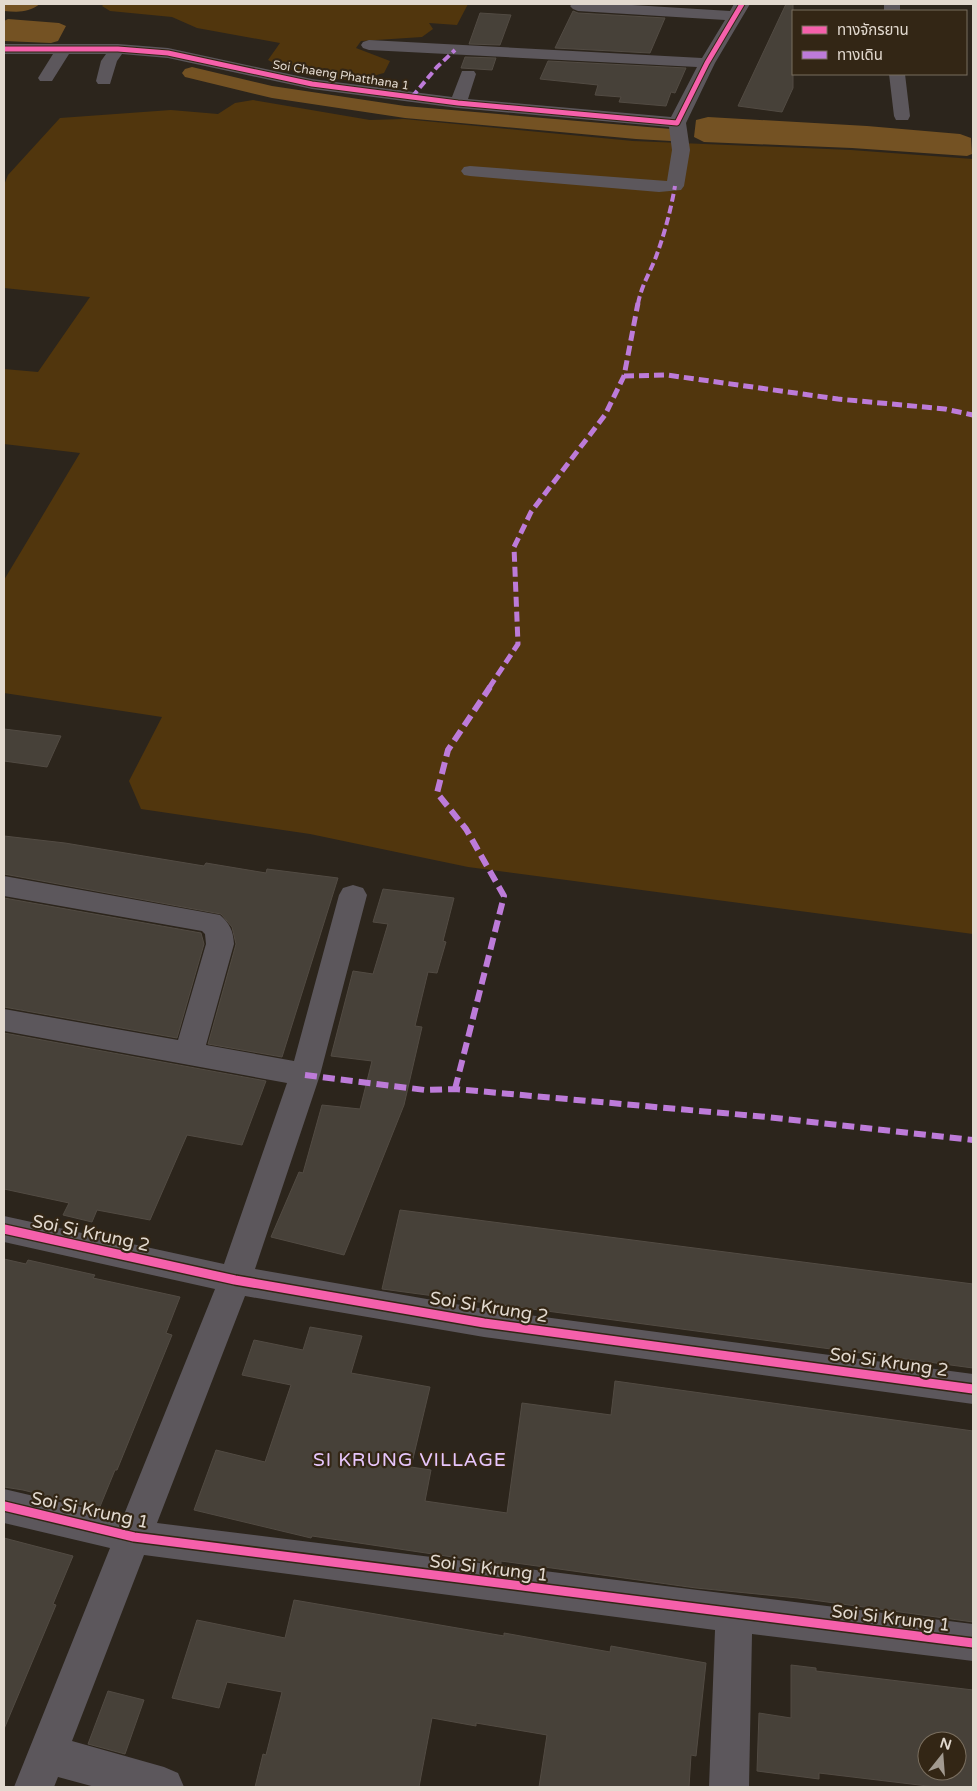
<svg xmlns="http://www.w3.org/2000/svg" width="977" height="1791" font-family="'Varela Round','Noto Sans Thai',sans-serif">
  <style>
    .green { fill: #51360d }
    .water { fill: #745223 }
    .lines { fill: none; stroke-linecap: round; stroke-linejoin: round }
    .canal { fill: #745223; fill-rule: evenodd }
    .building { fill: #474139; stroke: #524b43; fill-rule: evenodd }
    .minor { fill: #5c575c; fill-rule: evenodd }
    .quiet-far2 { stroke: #bd7bd9; stroke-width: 4; stroke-dasharray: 8 4; stroke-linecap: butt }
    .quiet-far1 { stroke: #bd7bd9; stroke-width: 5; stroke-dasharray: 10 5; stroke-linecap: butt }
    .quiet { stroke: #bd7bd9; stroke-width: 6; stroke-dasharray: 12 6; stroke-linecap: butt }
    .cycleway-far1-casing { stroke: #332615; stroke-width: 7 }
    .cycleway-casing { stroke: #332615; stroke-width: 12 }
    .cycleway-far1 { stroke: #f560ab; stroke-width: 5 }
    .cycleway { stroke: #f560ab; stroke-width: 9 }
    .labels { text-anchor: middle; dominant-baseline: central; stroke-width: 4.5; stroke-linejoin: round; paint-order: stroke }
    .far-street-label { font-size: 12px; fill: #e2d9cf; stroke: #332615 }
    .near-street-label { font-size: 18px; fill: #e2d9cf; stroke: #332615 }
    .near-neighbourhood-label { font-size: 19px; letter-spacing: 1px; fill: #e7c6fc; stroke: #332615 }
  </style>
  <rect width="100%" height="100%" fill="#2c251c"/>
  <path class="green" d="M104 4H468L457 25 429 23 433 29 422 37 361 41 356 48 390 61 384 73C376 75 366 79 357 80 330 80 291 73 268 60L280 43 197 28 172 17 110 11 102 6Z
    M253 100 370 120 404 119 633 141 851 150 973 159V934L468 867 310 834 141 809 129 781 162 717 4 693V580L80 453 4 444V369L38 372 90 297 4 288V185L8 175 60 118 171 110 218 114 235 103Z"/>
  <path class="water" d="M4 4H40C28 13 18 12 4 11Z
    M8 19 59 23 66 26 58 41 51 43 4 41V21Z
    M708 117 867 126 960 134 971 138 972 154 967 156 852 148 704 142 694 137 696 120Z"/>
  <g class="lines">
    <path class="canal" d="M192 67 272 86 405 106 671 129 678 131 681 135 678 139 671 141 636 139 405 118 272 98 185 77 182 73 185 69Z"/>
  </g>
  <path class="building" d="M786 4H793V88L782 112 738 106Z
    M573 11 578 13 665 18 650 53 555 48Z
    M480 13 511 15 500 45 469 44Z
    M465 57 496 58 492 70 461 68Z
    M548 61 686 68 675 93 671 92 666 106 619 102 621 97 595 95 598 85 540 79Z
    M4 729 61 736 47 767 4 761Z
    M4 836 65 843 204 866 206 863 266 873 267 869 338 878 282 1057 208 1044 236 944 232 927 221 914 4 874Z
    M383 889 454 898 443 941 446 942 437 973 428 972 415 1026 422 1027 404 1105 344 1255 271 1237 299 1172 303 1173 322 1105 360 1109 372 1061 331 1056 353 971 373 974 388 924 373 922Z
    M4 898 201 933 204 944 177 1038 4 1007Z
    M4 1033 266 1081 242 1145 187 1135 150 1220 97 1210 92 1222 63 1215 69 1203 4 1189Z
    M400 1210 973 1284V1368L382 1289Z
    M4 1259 26 1264 28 1260 95 1275 93 1278 180 1297 166 1333 172 1335 117 1470H115L99 1509 23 1490 4 1487Z
    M310 1327 362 1336 351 1373 430 1387 411 1467 431 1470 425 1501 507 1513 522 1403 611 1415 615 1381 973 1431V1622L798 1598 696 1588 501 1561V1564L473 1560 312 1536 311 1538 194 1510 216 1450 265 1462 291 1385 242 1375 254 1340 303 1350Z
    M4 1538 73 1556 53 1604 56 1605 4 1729Z
    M294 1600 504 1636V1633L610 1652 611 1646 706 1663 696 1756 691 1755 689 1787H539L547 1735 476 1723V1726L432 1718 419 1787H255L263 1754 266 1755 282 1692 227 1682 219 1708 172 1698 197 1620 285 1638Z
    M791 1665 816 1668V1671L973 1690V1787H936L819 1773V1779L757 1771 759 1713 791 1718ZM927 1741H957V1771H927Z
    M108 1691 144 1700 125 1754 88 1744Z"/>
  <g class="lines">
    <path class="minor" d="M572 4H616L730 11 734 4H750L715 63 686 123 690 150 684 186 681 190 659 192 470 176 464 175 461 171 464 167 470 166 667 181 672 150 669 127 458 108 312 89 168 58 122 54 117 61 110 84H98L96 81 101 61 106 54H69L52 81H40L38 78 53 54H4V44H118L168 48 312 79 452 97 462 71H474L476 74 468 99 671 117 697 67 369 50 363 48 361 45 363 42 369 40 702 58 725 20 578 11 573 9 570 6Z
      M884 4H900V11H884Z
      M889 74H905L910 116 908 120H896L894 116Z
      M4 876 220 915C230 924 233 930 234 944L206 1045 294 1061 339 895 343 888 353 885 363 888 367 895 320 1075 255 1269 484 1309 973 1374V1404L484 1337 245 1296 157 1523 973 1624V1661L752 1634 749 1787H709L715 1630 144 1555 72 1741 164 1767 178 1773 184 1787H95L58 1777 54 1787H14L110 1548 4 1523V1489L123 1517 215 1289 4 1242V1216L224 1264 287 1083 4 1031V1009L178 1040 206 944 205 934 202 931 4 896Z"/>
    <path class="quiet-far2" d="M412 97 437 67 455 50
      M638 304C641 286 651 271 657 254 665 232 671 209 675 186"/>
    <path class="quiet-far1" d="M624 376 667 375 838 399 945 409 973 415
      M489 688 518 644 514 547 531 512 605 415 624 376 638 303"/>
    <path class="quiet" d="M305 1075 425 1090 455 1089 767 1117 973 1140
      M455 1089 504 896 466 829 437 793 448 750 490 687"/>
    <defs>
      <path id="cycleway-far1" d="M4 49H118L168 53 312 84 458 103 677 123 707 63 742 4"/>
      <path id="cycleway" d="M4 1229 235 1280 484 1323 973 1389
        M4 1506 134 1537 973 1643"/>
    </defs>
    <use href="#cycleway-far1" class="cycleway-far1-casing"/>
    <use href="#cycleway" class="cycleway-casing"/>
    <use href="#cycleway-far1" class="cycleway-far1"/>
    <use href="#cycleway" class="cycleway"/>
  </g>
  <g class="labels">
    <g class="far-street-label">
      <text transform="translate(341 75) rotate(9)">Soi Chaeng Phatthana 1</text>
    </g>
    <g class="near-street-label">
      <text transform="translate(91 1233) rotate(12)">Soi Si Krung 2</text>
      <text transform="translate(489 1307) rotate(9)">Soi Si Krung 2</text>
      <text transform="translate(889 1362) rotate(8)">Soi Si Krung 2</text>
      <text transform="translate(90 1510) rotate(12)">Soi Si Krung 1</text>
      <text transform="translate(489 1568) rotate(7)">Soi Si Krung 1</text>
      <text transform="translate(891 1618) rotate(7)">Soi Si Krung 1</text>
    </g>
    <g class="near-neighbourhood-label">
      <text x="410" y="1460">SI KRUNG VILLAGE</text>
    </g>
  </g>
  <rect width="977" height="1791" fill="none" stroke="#e2d9cf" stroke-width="10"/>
  <rect x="792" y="10" width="175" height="65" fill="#332615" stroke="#796e5f"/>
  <rect x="802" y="26" width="25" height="8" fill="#f560ab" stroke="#796e5f"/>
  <text x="837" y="35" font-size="15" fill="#e2d9cf">ทางจักรยาน</text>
  <rect x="802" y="51" width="25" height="8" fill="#bd7bd9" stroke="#796e5f"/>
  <text x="837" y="60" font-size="15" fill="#e2d9cf">ทางเดิน</text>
  <g transform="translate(942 1756) rotate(17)"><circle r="24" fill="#332615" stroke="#796e5f"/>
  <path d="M0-4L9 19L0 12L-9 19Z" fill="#a29a90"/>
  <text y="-8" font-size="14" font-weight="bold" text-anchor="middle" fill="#e2d9cf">N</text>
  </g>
</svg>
